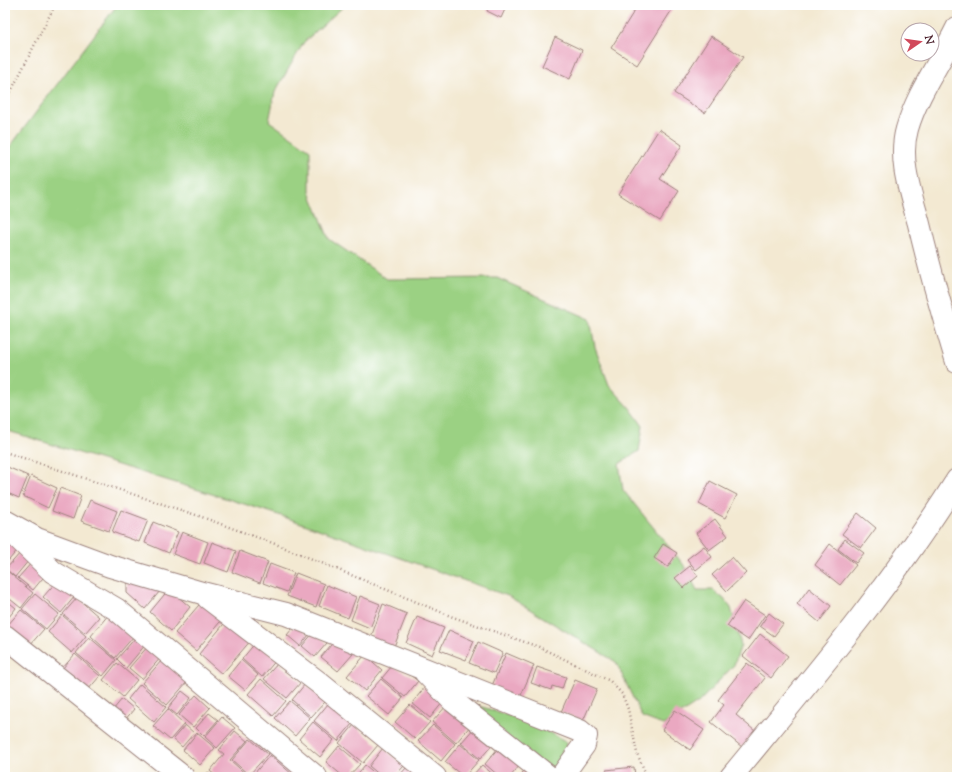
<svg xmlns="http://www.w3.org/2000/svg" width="962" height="782" font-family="'Sorts Mill Goudy',serif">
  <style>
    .green { fill: #9bd183; stroke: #727857 }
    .building { fill: #eaa8c1 }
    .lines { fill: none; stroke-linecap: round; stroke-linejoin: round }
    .minor-casing { stroke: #9e847e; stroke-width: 24 }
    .path { stroke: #9e847e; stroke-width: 2.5; stroke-dasharray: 1 3; stroke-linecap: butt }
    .minor { stroke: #fff; stroke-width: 22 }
  </style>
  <rect width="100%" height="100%" fill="#fff"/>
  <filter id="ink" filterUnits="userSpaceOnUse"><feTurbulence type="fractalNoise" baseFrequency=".025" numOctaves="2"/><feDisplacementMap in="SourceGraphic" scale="8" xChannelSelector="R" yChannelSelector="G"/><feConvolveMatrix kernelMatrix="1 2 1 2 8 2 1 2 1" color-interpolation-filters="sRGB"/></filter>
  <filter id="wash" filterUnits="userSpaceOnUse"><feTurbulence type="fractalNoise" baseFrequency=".012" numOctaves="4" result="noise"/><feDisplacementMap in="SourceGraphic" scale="16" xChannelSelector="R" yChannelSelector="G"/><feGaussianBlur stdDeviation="0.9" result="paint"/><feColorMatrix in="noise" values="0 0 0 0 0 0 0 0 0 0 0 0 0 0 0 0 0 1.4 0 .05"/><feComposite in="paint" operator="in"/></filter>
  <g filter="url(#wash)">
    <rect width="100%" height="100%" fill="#f3e9d2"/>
    <path class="green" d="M117 5H345L304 42 275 92 269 121 310 150V192L329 239 387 279 497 278 590 319 595 347 609 385 630 408 643 426 639 451 619 464 623 490 683 564 697 590H713L724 599 731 608 741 645 734 665 699 702 663 725 642 717 616 662 508 596 273 513 5 430V157L12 144Z
      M465 702C501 712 534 723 567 742 568 755 559 762 550 771Z"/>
    <g id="blocks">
      <path class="building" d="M489 5H507L501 18 487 11Z
        M638 5H668L673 8 637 65 611 48Z
        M711 36 743 57 705 113 674 93Z
        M555 37 582 50 570 79 542 66Z
        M659 129 682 145 660 179 679 191 660 221 618 194Z
        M5 466 28 476 19 498 5 492Z
        M31 476 57 488 48 508 23 496Z
        M710 481 737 495 725 518 699 504Z
        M60 488 81 496 73 519 52 511Z
        M90 500 117 511 109 531 81 521Z
        M121 510 148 520 139 542 112 532Z
        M858 513 876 528 861 548 842 534Z
        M715 519 728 536 709 550 696 533Z
        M153 522 178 532 169 553 145 543Z
        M182 532 208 542 200 564 173 554Z
        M5 538 18 549 5 565Z
        M845 539 864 553 856 563 838 549Z
        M212 542 236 551 228 572 204 563Z
        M663 544 677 553 668 567 654 558Z
        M830 544 856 565 840 585 815 565Z
        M704 546 712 557 696 570 687 559Z
        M240 551 268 562 260 583 232 572Z
        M21 552 29 560 15 577 6 569Z
        M732 557 746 573 727 591 712 575Z
        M33 561 47 573 33 590 18 578Z
        M270 564 294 573 287 592 263 583Z
        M690 566 698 576 684 588 675 578Z
        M5 569 33 593 21 608 5 595Z
        M296 573 324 584 316 607 287 596Z
        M134 576 160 591 145 609 127 593V584Z
        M57 581 75 596 61 613 43 597Z
        M327 585 356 597 348 618 319 606Z
        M809 588 831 606 819 622 797 604Z
        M169 589 190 607 171 631 150 612Z
        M35 594 59 614 46 629 22 609Z
        M360 596 380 604 370 628 351 620Z
        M77 598 99 617 85 633 63 614Z
        M5 599 16 608 5 622Z
        M204 599 224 617 196 651 175 633Z
        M744 601 765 615 748 640 727 626Z
        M383 604 407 614 393 649 370 640Z
        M21 610 44 629 29 646 6 627Z
        M769 613 783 624 774 636 760 626Z
        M109 614 134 636 115 658 91 636Z
        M62 615 86 636 72 653 48 632Z
        M417 617 444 628 432 655 406 643Z
        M228 619 252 639 222 674 199 654Z
        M296 624 309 635 300 646 287 635Z
        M449 630 474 641 466 660 440 650Z
        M314 632 327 643 315 657 302 646Z
        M760 634 788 656 771 678 743 656Z
        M137 636 146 644 126 668 117 659Z
        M89 637 116 660 103 676 76 653Z
        M336 639 353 654 338 671 321 657Z
        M256 642 277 659 262 677 242 659Z
        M478 642 503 653 494 673 469 663Z
        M149 645 162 656 142 679 129 668Z
        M506 653 534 665 519 700 491 688Z
        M75 654 100 676 87 691 62 669Z
        M365 655 382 670 365 691 347 676Z
        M162 660 187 682 167 705 142 683Z
        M241 660 258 675 245 690 228 676Z
        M117 663 137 680 123 697 103 680Z
        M278 663 301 682 287 698 264 679Z
        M747 663 765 678 736 715 755 731 742 747 711 722 724 705 718 700Z
        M392 666 410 675 418 681 405 697 382 678Z
        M537 667 566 677 562 689 552 686 551 690 531 683Z
        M261 679 286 701 273 716 248 694Z
        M381 679 403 698 389 715 366 696Z
        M575 680 597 689 583 721 561 712Z
        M140 684 166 707 154 722 128 699Z
        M305 684 325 702 311 717 292 700Z
        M425 687 443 702 430 718 412 703Z
        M182 691 191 698 177 715 168 708Z
        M196 695 210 708 193 727 179 715Z
        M122 699 134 709 125 720 113 710Z
        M290 701 310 718 295 736 275 718Z
        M328 704 352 724 338 741 314 721Z
        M410 705 430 722 415 739 395 722Z
        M447 705 471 725 456 743 432 722Z
        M168 709 184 724 170 740 153 726Z
        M675 710 704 730 690 750 662 730Z
        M209 713 218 720 204 736 196 728Z
        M222 717 235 728 217 748 205 737Z
        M313 722 334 740 320 757 299 739Z
        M185 725 194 733 182 747 173 739Z
        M354 725 378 745 363 763 339 743Z
        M433 725 455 744 441 761 418 741Z
        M475 727 494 743 480 759 461 743Z
        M235 731 247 741 230 760 249 777H217L210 771 224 754 219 750Z
        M197 733 215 748 200 765 183 750Z
        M250 739 268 754 249 775 232 760Z
        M460 744 479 760 464 777 445 762Z
        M339 746 360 764 348 777H344L326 762Z
        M499 747 520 765 510 777H500L485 764Z
        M383 748 404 766 394 777H382L369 766Z
        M270 755 293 775 292 777H255L253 775Z
        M365 765 379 777H355Z
        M482 765 496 777H471Z
        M407 767 419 777H398Z
        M527 767 538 777H519Z
        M634 767 635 777H606V770Z
        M208 772 214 777H203Z"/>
    </g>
  </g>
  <g filter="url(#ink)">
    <use href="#blocks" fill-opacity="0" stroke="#9e847e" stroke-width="1"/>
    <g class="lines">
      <defs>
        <path id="minor" d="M957 28C941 61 917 94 907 129 898 160 911 194 919 224 930 271 943 316 957 362
          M5 521 37 539 110 566 202 593 286 614 580 731 586 736 584 745 561 777
          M15 535 53 572 116 609 316 777
          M208 598 318 682 435 777
          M5 636 183 777
          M425 672 453 701 549 777
          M731 777C810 681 891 586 957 480"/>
      </defs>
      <use href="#minor" class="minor-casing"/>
      <path class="path" d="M5 103 55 5
        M5 452 199 516 278 545 453 617 539 647 610 681 622 694 628 709 637 753 647 777"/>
      <use href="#minor" class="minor"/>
    </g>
  </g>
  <rect width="962" height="782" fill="none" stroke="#fff" stroke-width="20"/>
  <g transform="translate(920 42) rotate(77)"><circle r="19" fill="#ffffff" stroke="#b7a5aa"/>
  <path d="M0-3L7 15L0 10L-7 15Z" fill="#d1495b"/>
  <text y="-6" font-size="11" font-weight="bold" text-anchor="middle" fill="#4a1f2b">N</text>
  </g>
</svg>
